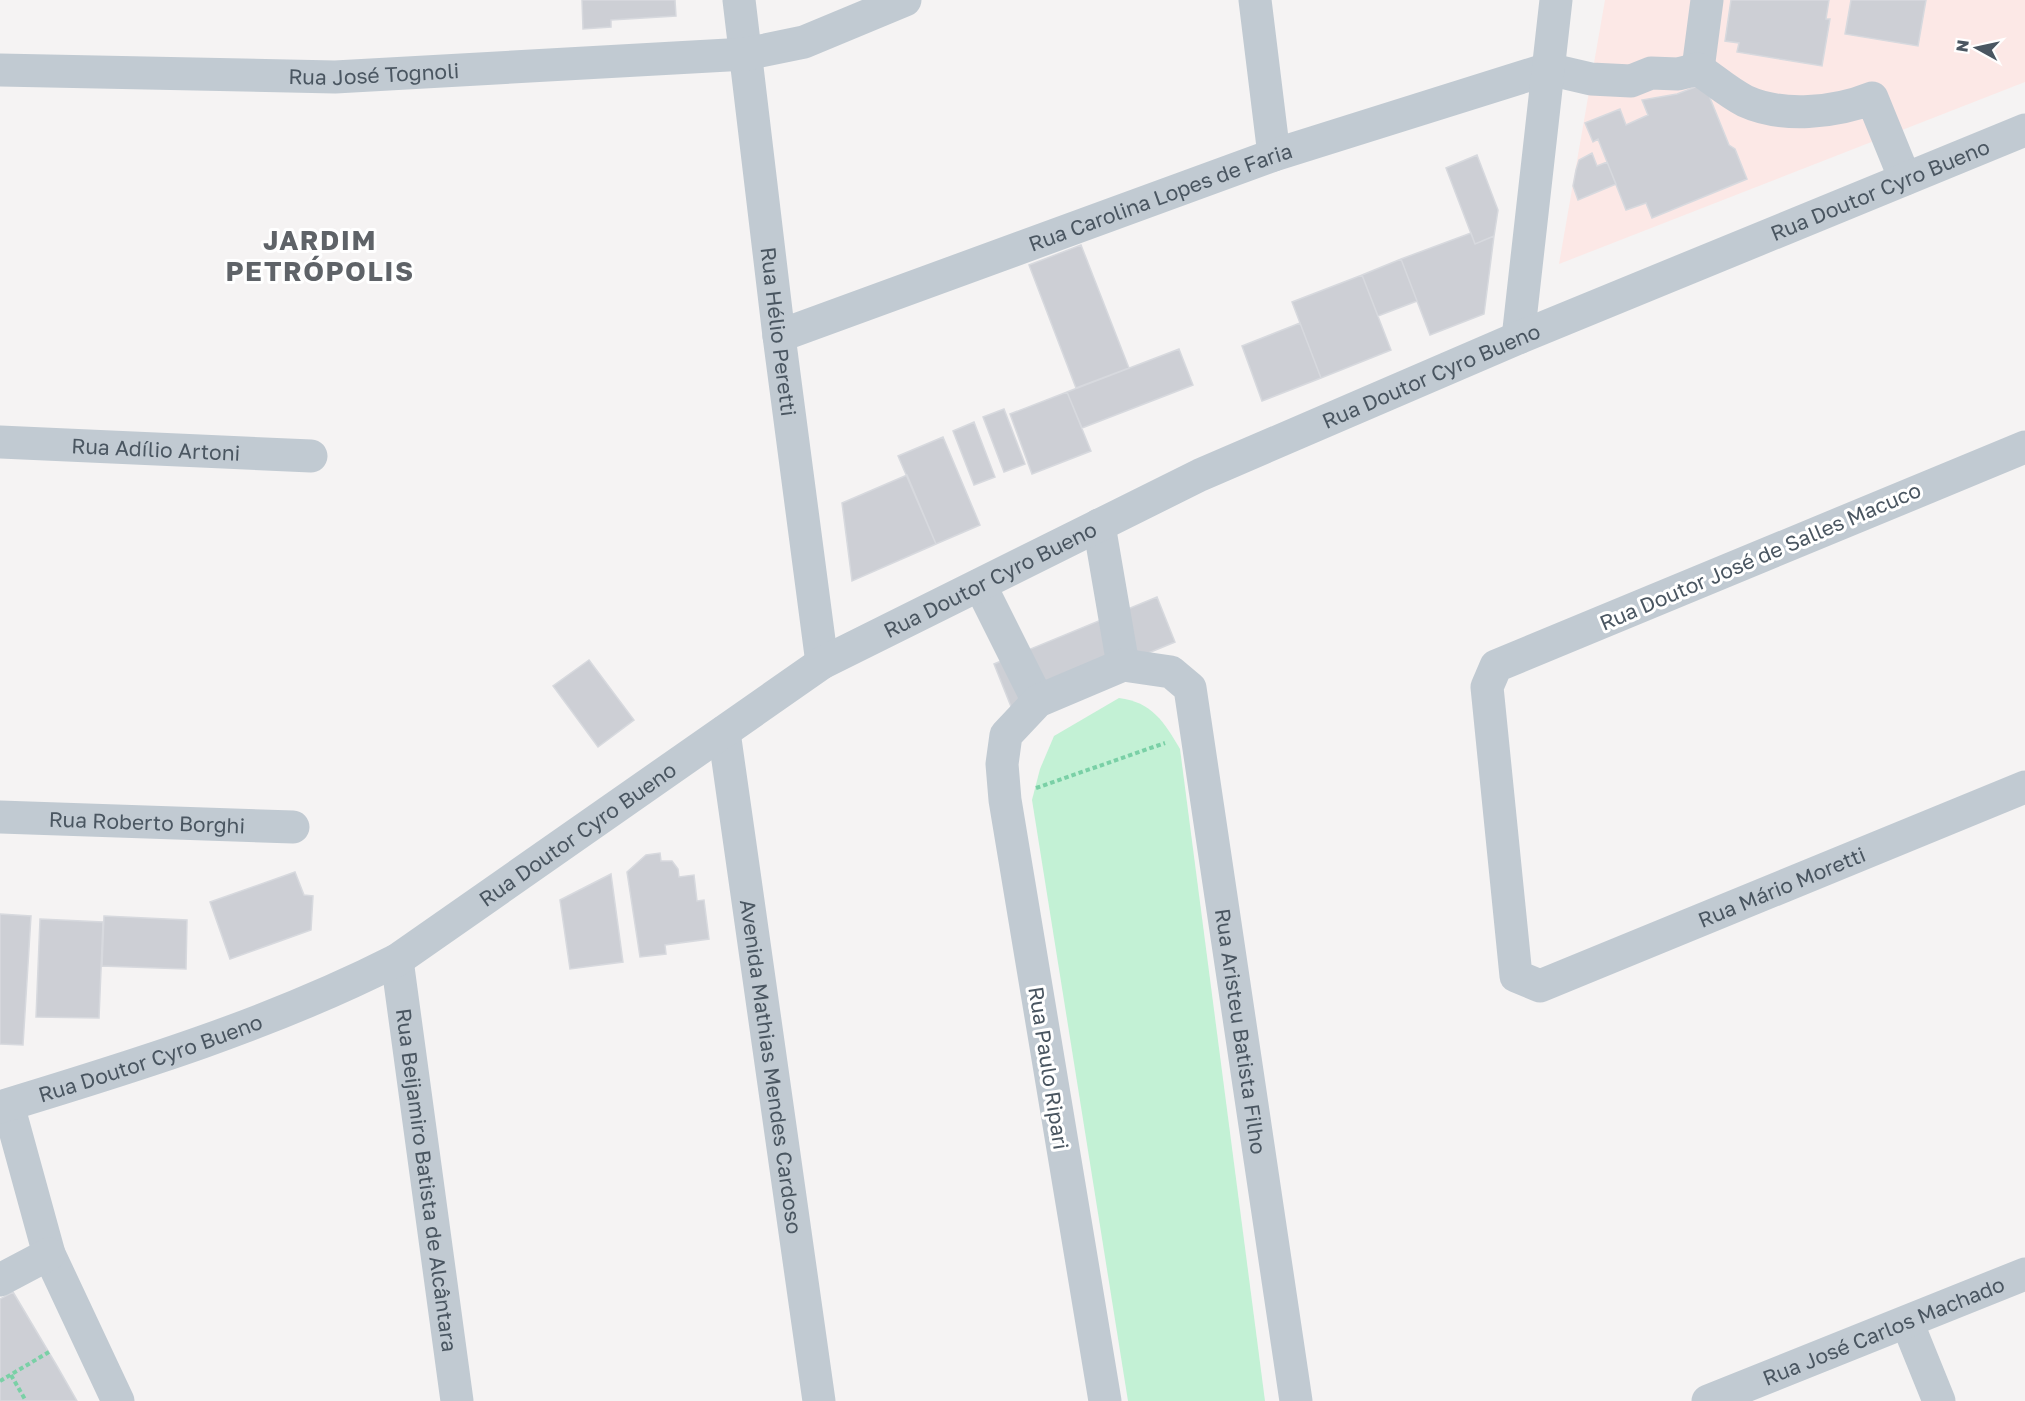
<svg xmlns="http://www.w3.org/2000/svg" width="2025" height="1401" font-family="'Golos Text',sans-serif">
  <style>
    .medical { fill: #fce8e6 }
    .green { fill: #c3f1d5 }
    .building { fill: #cdcfd5; stroke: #d7d9de; stroke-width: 1.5 }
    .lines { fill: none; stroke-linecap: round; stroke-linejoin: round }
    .path { stroke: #7ad0a6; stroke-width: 4; stroke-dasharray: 4.5 3; stroke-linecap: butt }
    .minor { stroke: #c1cad2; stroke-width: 33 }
    .labels { text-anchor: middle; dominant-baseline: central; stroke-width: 6; stroke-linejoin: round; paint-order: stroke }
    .street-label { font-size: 21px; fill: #4a5661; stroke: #fff }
    .district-label { font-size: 27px; font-weight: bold; letter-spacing: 1.5px; fill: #5f6368; stroke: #fff }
  </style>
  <rect width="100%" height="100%" fill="#f5f3f3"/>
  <path class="medical" d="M1605 0H2025V82L1559 264Z"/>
  <path class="green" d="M1119 698C1152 702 1164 722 1180 749L1265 1401H1128L1032 800 1040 769 1054 736Z"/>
  <path class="building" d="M582 0H675L676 16 611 20V27L583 29Z
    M1731 0H1829L1826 19H1830L1822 66 1737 52 1739 43 1725 41Z
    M1851 0H1926L1918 46 1845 34Z
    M1708 82 1710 98 1729 145 1735 149 1747 179 1652 218 1646 203 1626 210 1598 139 1593 142 1585 123 1620 109 1626 125 1648 115 1642 100 1677 94Z
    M1592 153 1597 166 1607 162 1616 184 1578 200 1573 186 1576 170 1579 160Z
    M1477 155 1498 210 1494 236 1475 244 1446 168Z
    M1471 233 1475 244 1494 236 1484 314 1430 335 1401 259Z
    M1081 245 1129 368 1076 388 1029 265Z
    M1401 259 1417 301 1378 316 1362 275Z
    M1362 275 1391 350 1321 378 1292 302Z
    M1300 323 1321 378 1262 401 1242 346Z
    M1179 349 1193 385 1082 428 1067 392Z
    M1067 392 1091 451 1032 474 1010 414Z
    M1004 409 1025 464 1004 472 983 417Z
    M974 422 995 477 974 485 953 431Z
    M943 437 980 525 936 544 898 456Z
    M907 475 936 544 852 581 842 503Z
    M1157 597 1175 642 1012 709 994 664Z
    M589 660 634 720 598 747 553 686Z
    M660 853 661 861H672L678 869 679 877 694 875 697 901 704 900 709 939 665 945 666 954 640 957 627 872 646 855Z
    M295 872 304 895 313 896 311 930 230 959 210 902Z
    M611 874 623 962 570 969 560 900Z
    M0 914 31 916 23 1045 0 1044Z
    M104 916 187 920 186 969 102 966Z
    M40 919 103 922 99 1018 36 1017Z
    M13 1292 57 1366 77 1401H0V1299Z"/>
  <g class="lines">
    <path class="path" d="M1036 788 1165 743
      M11 1375 26 1401
      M0 1381 49 1352"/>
    <g class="minor">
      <path id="s1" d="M739 0 779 336 822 663"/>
      <path d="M1255 0 1274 155"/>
      <path d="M1698 69 1707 0"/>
      <path id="s2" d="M0 70 335 77 746 54 804 42 905 0"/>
      <path id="s3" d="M779 336 1274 155 1548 69 1591 79 1631 81 1651 73 1678 74 1698 69C1713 79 1729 93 1745 101 1782 118 1835 113 1872 98L1905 179"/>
      <path d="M1518 338 1556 0"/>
      <path id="s4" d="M0 442 311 456"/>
      <path id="s5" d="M2025 447 1496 666 1487 687 1516 976 1540 986 2025 787"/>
      <path d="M1099 525 1123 665"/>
      <path d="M980 585 1038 701"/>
      <path id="s6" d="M724 732 819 1401"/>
      <path id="s7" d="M0 817 293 827"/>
      <path id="s8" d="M397 960 457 1401"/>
      <path d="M8 1105 49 1254 118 1401"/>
      <path id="s9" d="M0 1107C135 1066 271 1024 397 960L822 663 1200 475 1518 338 2025 130"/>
      <path d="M0 1280 49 1254"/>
      <path d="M1907 1322 1939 1401"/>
      <path id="s10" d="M1105 1401 1005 800 1002 764 1006 735 1038 701 1123 665 1171 672 1190 688 1296 1401"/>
      <path id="s11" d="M1708 1401 2025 1274"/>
    </g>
  </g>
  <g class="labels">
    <g class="street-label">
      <text stroke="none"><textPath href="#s2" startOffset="374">Rua José Tognoli</textPath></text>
      <text stroke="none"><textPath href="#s9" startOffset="2102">Rua Doutor Cyro Bueno</textPath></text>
      <text stroke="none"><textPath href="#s3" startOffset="406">Rua Carolina Lopes de Faria</textPath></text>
      <text stroke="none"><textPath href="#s1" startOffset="334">Rua Hélio Peretti</textPath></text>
      <text stroke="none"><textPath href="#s9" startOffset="1616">Rua Doutor Cyro Bueno</textPath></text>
      <text stroke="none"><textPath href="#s4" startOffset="156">Rua Adílio Artoni</textPath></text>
      <text transform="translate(1760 556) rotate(-23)">Rua Doutor José de Salles Macuco</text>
      <text stroke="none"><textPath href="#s9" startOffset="1130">Rua Doutor Cyro Bueno</textPath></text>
      <text stroke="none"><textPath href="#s7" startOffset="147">Rua Roberto Borghi</textPath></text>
      <text stroke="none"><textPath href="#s9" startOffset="644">Rua Doutor Cyro Bueno</textPath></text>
      <text stroke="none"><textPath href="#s5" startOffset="1173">Rua Mário Moretti</textPath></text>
      <text stroke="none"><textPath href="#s10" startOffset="1234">Rua Aristeu Batista Filho</textPath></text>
      <text stroke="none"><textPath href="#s9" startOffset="158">Rua Doutor Cyro Bueno</textPath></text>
      <text stroke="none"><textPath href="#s6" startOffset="338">Avenida Mathias Mendes Cardoso</textPath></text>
      <text transform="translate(1049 1068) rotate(81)">Rua Paulo Ripari</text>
      <text stroke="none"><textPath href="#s8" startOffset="222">Rua Beijamiro Batista de Alcântara</textPath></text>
      <text stroke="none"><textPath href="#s11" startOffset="189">Rua José Carlos Machado</textPath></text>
    </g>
    <g class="district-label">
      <text x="320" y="240">JARDIM<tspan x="320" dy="31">PETRÓPOLIS</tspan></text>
    </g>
  </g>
  <g transform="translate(1977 48) rotate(278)" stroke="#ffffff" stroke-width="4.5" paint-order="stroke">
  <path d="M0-4.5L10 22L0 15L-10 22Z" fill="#4a5661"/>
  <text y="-9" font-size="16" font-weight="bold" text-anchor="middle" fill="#4a5661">N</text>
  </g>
</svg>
